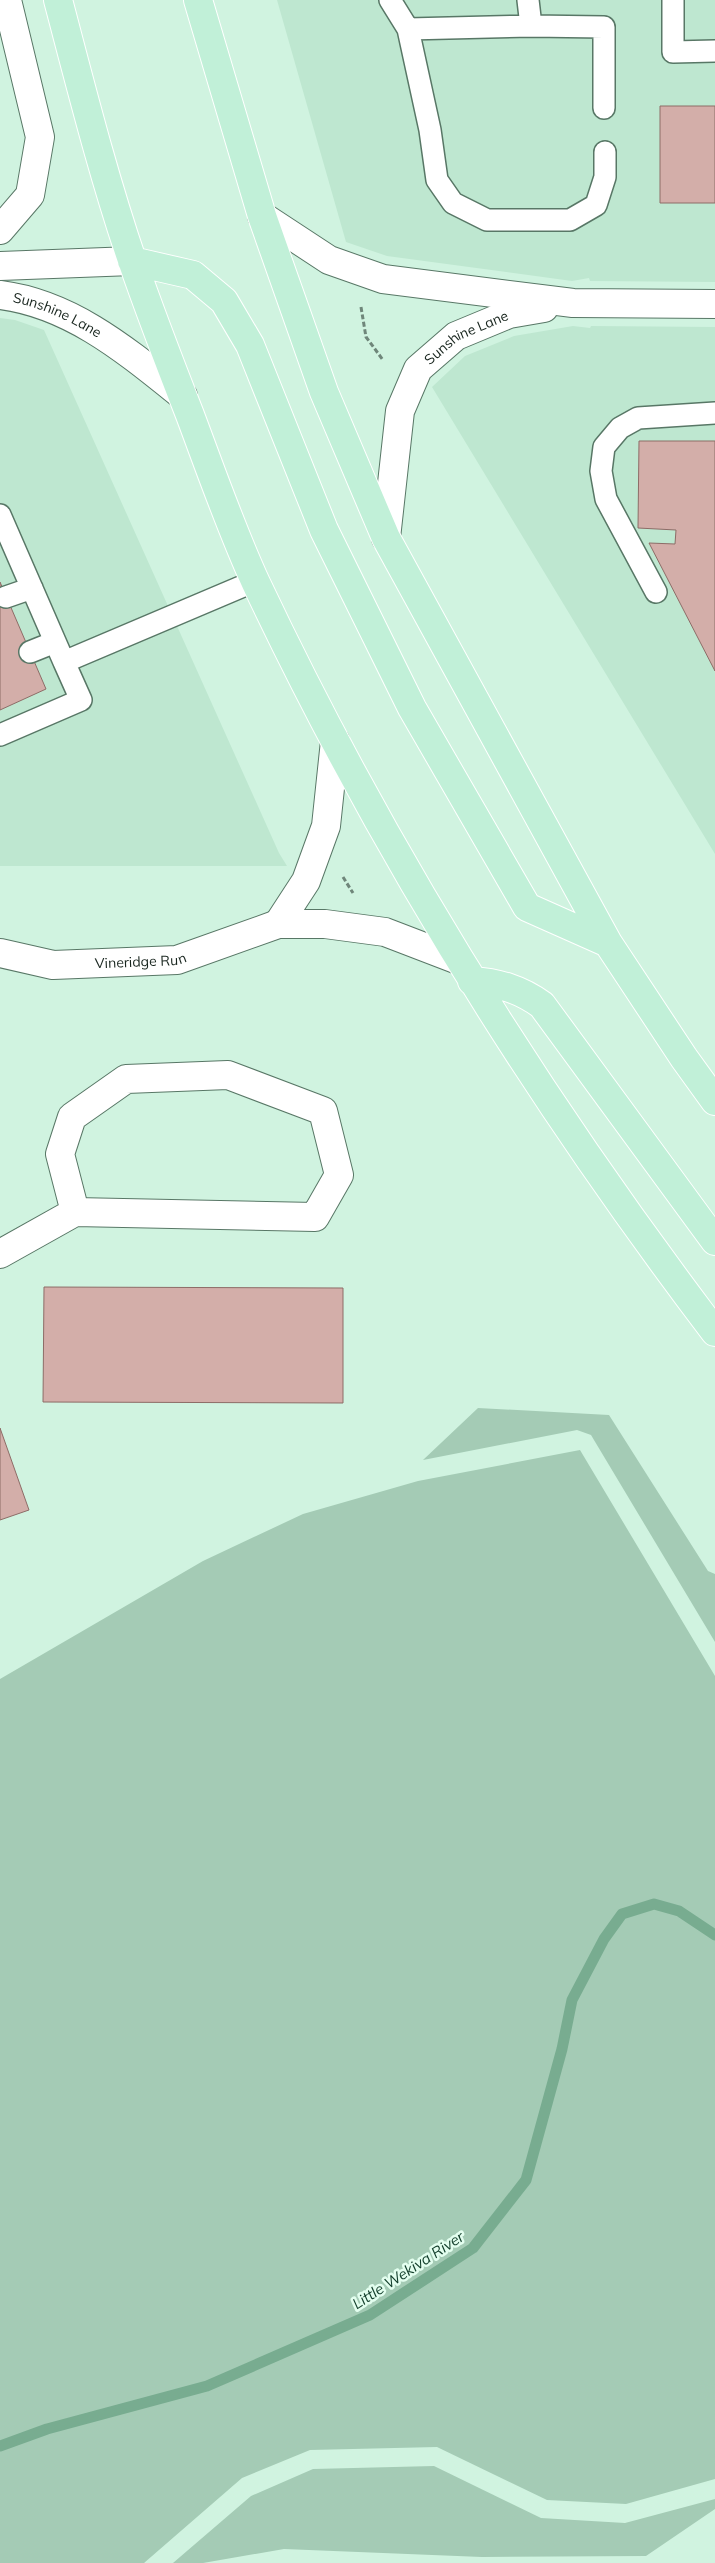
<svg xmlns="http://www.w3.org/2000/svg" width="715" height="2563" font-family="Mulish,sans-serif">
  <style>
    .built { fill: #bee7d0 }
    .green { fill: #a4cbb5 }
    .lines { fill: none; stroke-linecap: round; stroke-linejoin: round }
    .stream { stroke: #78ac90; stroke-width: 11 }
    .building { fill: #d3aea9; stroke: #8d6c67 }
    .lane-casing { stroke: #587766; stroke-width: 24 }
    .street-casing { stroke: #587766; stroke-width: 30 }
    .primary-casing { stroke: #fff; stroke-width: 30 }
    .path { stroke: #6f867a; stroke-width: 3; stroke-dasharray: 5 2.5; stroke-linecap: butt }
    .lane { stroke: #fff; stroke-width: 21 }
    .street { stroke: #fff; stroke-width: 28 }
    .primary { stroke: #c1f0d8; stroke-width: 28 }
    .labels { text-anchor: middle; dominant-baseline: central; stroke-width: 5; stroke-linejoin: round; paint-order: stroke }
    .street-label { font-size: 14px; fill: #17241d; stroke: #e3feef }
    .water-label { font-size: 15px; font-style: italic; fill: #103c29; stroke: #e3feef }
  </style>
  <rect width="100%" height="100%" fill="#d0f3e0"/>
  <path class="built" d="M277 0H715V282L590 281 589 278 572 281 387 256 346 242Z
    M0 318 15 320 44 330 279 853 287 866H0Z
    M573 326 590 328 591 326 715 327V854L432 387 465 356 514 336Z"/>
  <path class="green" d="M478 1408 609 1415 708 1571 715 1574V1642L591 1435 577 1430 423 1460Z
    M580 1450 715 1676V2479L626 2504 547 2500 437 2447 310 2450 242 2478 144 2563H0V1679L203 1561 303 1514 418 1481Z
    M434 2466 541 2518 625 2523 715 2499V2509L646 2556 482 2557 284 2549 203 2563H173L251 2496 313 2469Z"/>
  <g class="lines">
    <path class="stream" d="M0 2446 47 2429 207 2386 370 2315 473 2248 526 2180 562 2049 572 2000 604 1939 622 1914 654 1904 679 1911 715 1935"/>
  </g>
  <path class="building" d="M660 106H715V203H660Z
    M639 441H715V671L649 543 675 544 676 530 638 528Z
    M0 582 46 689 0 710Z
    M44 1287 343 1288V1403L43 1402Z
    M0 1428 29 1510 0 1520Z"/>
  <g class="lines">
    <defs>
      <path id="lane" d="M390 0 408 29 531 26 528 0
        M673 0V52L715 51
        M531 26 604 27V108
        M408 29 430 130 437 180 453 203 487 220H570L596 205 605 177V152
        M0 515 64 662 255 581
        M656 592 606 499 601 471 604 447 620 428 638 418 715 413
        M6 597 32 588
        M30 652 55 642
        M0 735 81 700 64 662"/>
      <g id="street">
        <path d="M262 216 329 260 383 279 573 303 715 304"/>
        <path d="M0 230 30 195 40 137 7 0"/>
        <path d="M0 266 132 261"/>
        <path id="s1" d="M0 295C72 304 128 352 183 396"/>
        <path id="s2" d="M386 538 400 411 418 369 456 336 509 314 544 308"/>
        <path d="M278 924 306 881 326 826 335 741"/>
        <path id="s3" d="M0 953 53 965 177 960 278 924H325L385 932 458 960"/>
        <path d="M0 1254 75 1212 315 1217 339 1175 323 1111 228 1075 126 1079 72 1117 60 1154 75 1212"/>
      </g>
      <path id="primary" d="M58 0C81 87 103 175 132 260 150 312 170 364 190 415 211 471 231 529 256 583 381 848 538 1099 715 1332
        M198 0 262 216 324 392 386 538 608 943 684 1058 715 1101
        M132 261 193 275 224 301 250 345 324 530 412 708 527 907 608 943
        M472 981C499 983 520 989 542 1005L715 1241"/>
    </defs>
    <use href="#lane" class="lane-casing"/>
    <use href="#street" class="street-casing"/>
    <use href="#primary" class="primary-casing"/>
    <path class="path" d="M361 307 366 337 383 360
      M343 877 353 893"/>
    <use href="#lane" class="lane"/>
    <use href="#street" class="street"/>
    <use href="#primary" class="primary"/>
  </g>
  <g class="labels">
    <g class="street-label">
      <text stroke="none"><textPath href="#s1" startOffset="61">Sunshine Lane</textPath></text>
      <text stroke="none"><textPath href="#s2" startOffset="232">Sunshine Lane</textPath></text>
      <text stroke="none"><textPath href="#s3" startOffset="142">Vineridge Run</textPath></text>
    </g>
    <g class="water-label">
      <text transform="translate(408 2270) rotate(-33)">Little Wekiva River</text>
    </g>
  </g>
</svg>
